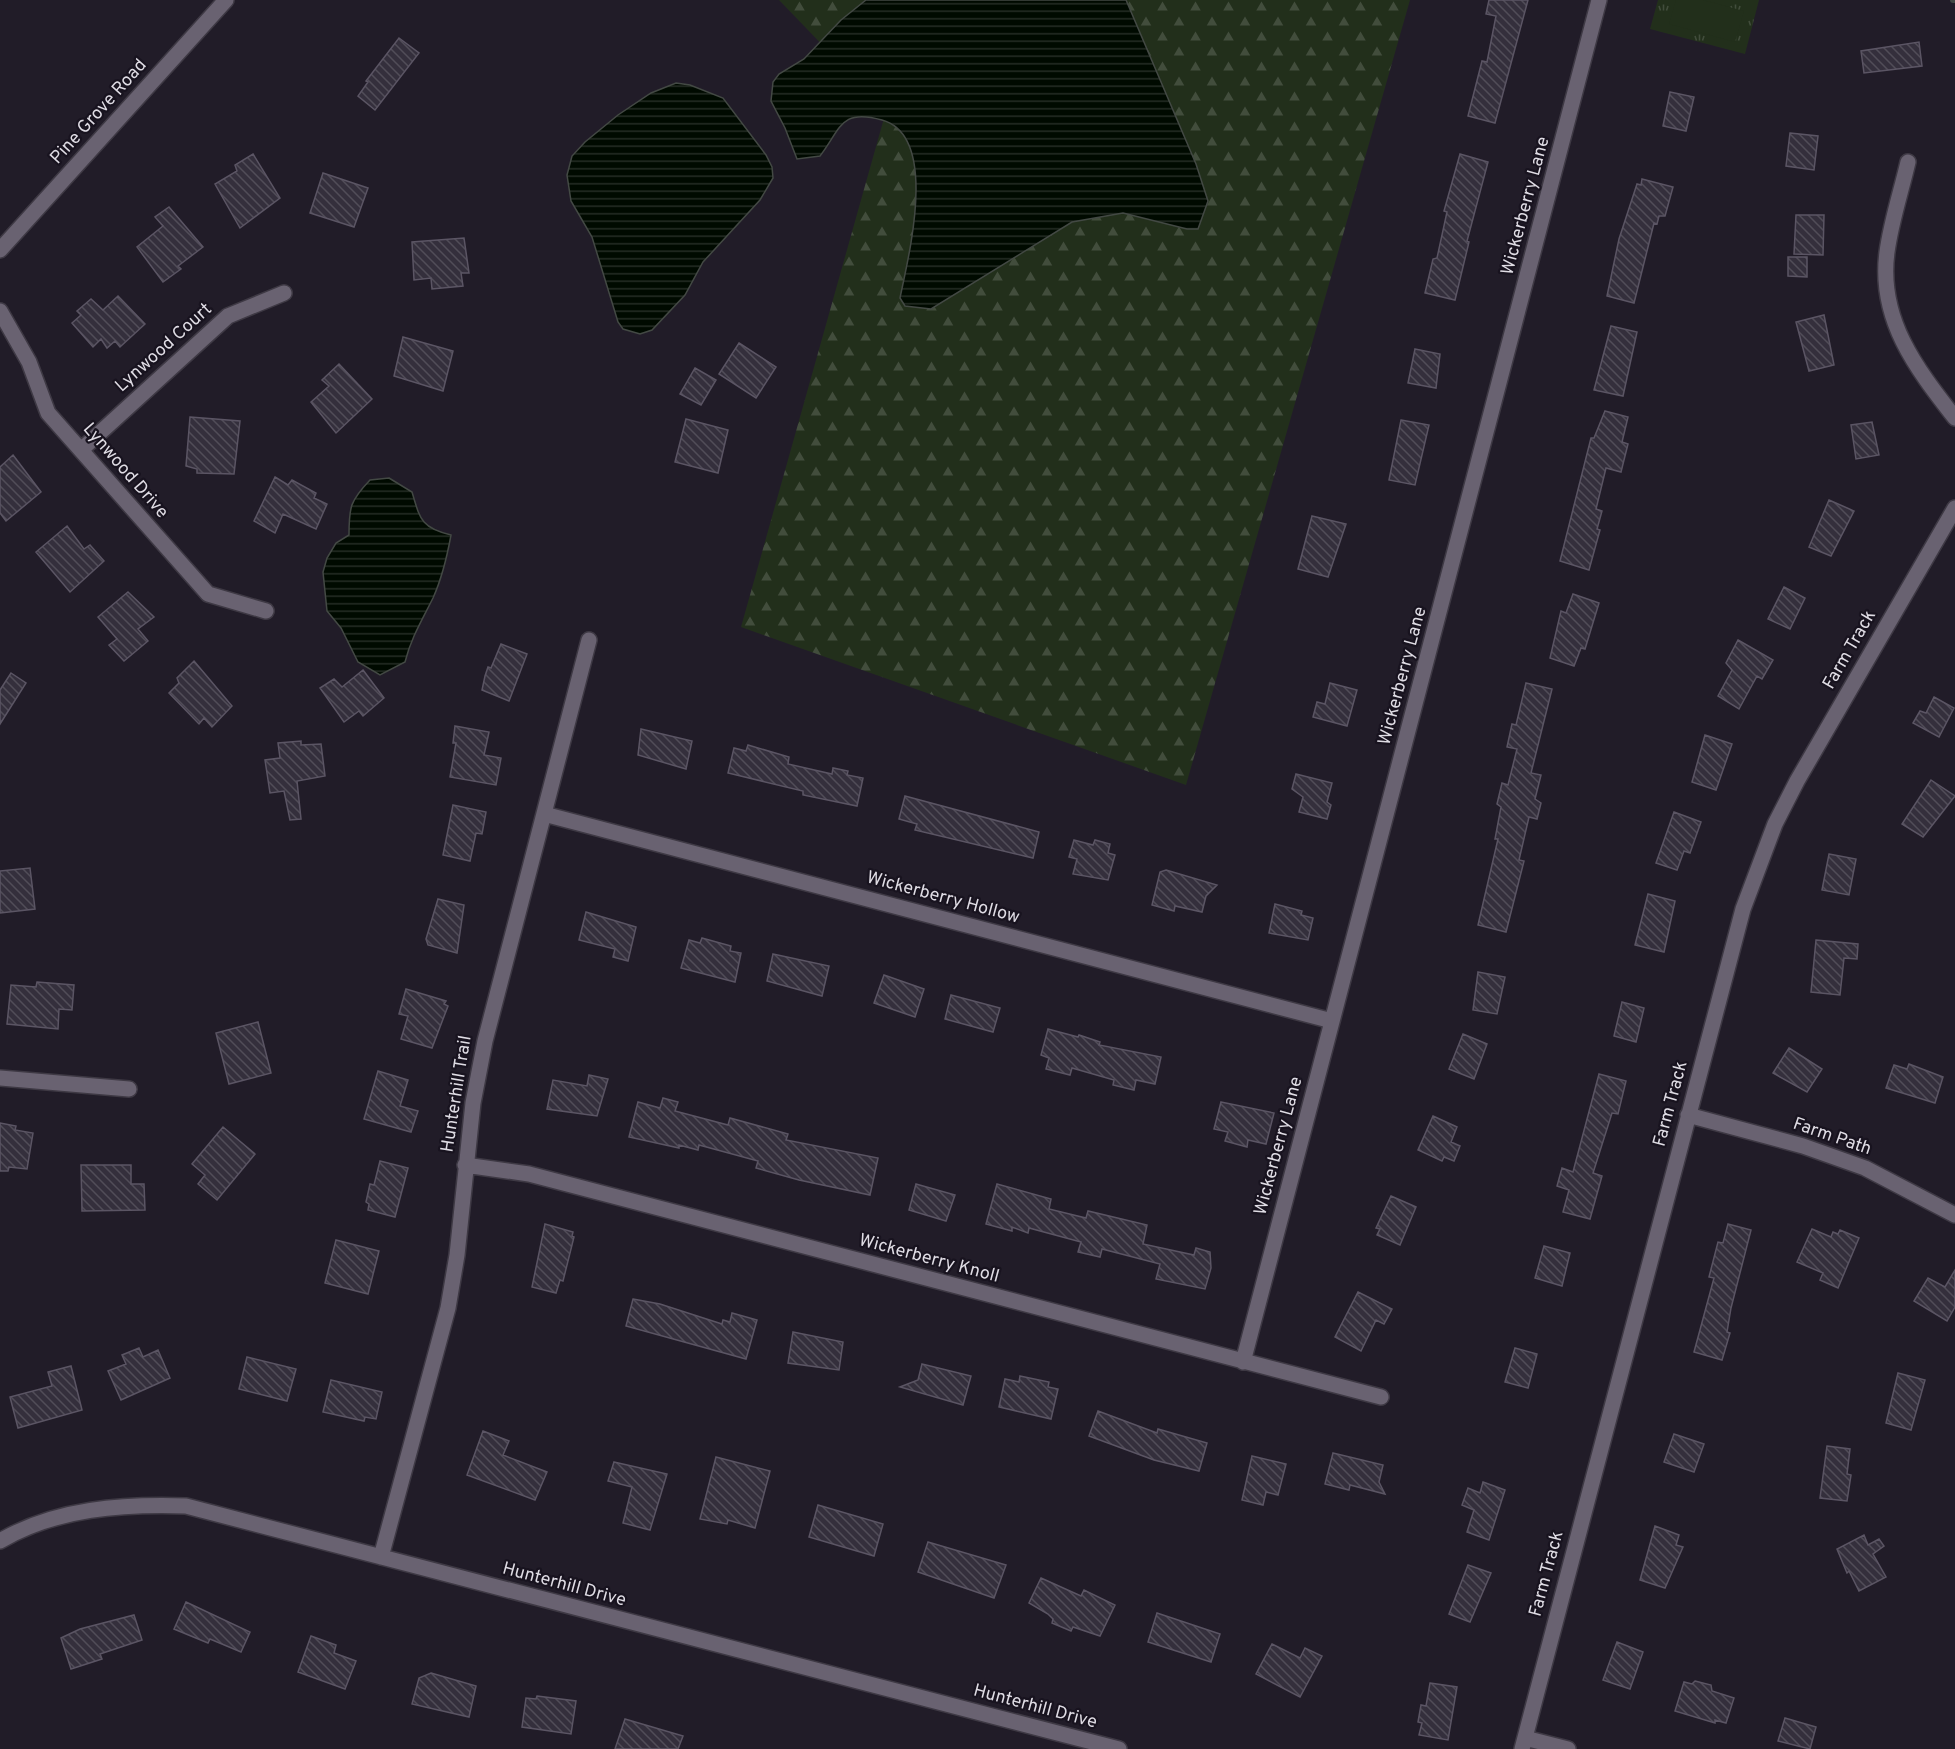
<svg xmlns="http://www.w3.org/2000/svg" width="1955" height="1749" font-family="Overpass,sans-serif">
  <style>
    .grass { fill: url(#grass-tufts) }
    .forest { fill: url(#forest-firs) }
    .pitch { fill: #222f1b }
    .water { fill: url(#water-rules); stroke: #434944; stroke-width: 1.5 }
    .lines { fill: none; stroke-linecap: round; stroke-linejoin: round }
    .stream { stroke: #434944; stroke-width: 6 }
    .building { fill: url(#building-back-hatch); stroke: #5b5564; stroke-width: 1.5 }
    .street-casing { stroke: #3e3944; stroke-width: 18 }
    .secondary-casing { stroke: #3e3944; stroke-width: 18 }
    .street { stroke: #696271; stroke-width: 15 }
    .secondary { stroke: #696271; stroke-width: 15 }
    .labels { text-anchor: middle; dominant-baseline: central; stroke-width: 4.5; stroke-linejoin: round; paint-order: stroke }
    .street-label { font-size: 18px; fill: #dfdce4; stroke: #18131f }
  </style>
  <defs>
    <pattern id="grass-tufts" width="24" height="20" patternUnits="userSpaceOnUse" patternTransform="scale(1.5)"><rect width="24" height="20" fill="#222f1b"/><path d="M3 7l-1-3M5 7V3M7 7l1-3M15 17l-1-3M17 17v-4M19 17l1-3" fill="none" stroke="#424d3c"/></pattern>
    <pattern id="forest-firs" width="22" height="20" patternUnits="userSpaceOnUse" patternTransform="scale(1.5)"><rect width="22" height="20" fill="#222f1b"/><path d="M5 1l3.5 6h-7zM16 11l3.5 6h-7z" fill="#424d3c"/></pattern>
    <pattern id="water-rules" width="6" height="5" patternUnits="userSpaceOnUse" patternTransform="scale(1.5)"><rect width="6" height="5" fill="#000a00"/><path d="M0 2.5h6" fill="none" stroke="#252d25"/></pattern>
    <pattern id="building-back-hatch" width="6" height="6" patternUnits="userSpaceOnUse" patternTransform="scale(1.5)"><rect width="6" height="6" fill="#342f3c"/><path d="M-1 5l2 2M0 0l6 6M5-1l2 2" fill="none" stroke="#514d58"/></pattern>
  </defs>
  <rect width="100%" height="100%" fill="#211c28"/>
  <path class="grass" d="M1658 0H1759L1745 54 1650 29Z"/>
  <path class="forest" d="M779 0H1410L1186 785 741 627 886 111Z"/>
  <path class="pitch" d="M1676 0H1703L1744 11 1735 42 1669 24Z"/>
  <path class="water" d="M866 0H1126L1196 164 1208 201 1198 229H1187L1123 213 1072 222 931 309 905 306 900 298C908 258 940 136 882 120 840 108 841 129 820 156L797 159 785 128 771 101 773 82 779 74 804 59 841 20Z
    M676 83 690 85 723 98 766 155 772 167 773 178 760 200 703 262 685 295 652 330 640 334 623 329 618 322 592 237 571 201 567 175 572 156 585 142 618 115 651 93Z
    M389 478 412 492C420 519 421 528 451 535 447 557 442 578 433 598 422 620 411 638 405 662L380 675 358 662 341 628 327 611 323 572 327 558 336 543 349 535C349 507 350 501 370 480Z"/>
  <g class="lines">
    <path class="stream" d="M1953 0H1955"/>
  </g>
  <path class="building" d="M1489 0H1528L1495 123 1468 116 1482 61 1487 62 1496 16 1486 14Z
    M399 38 419 53 375 110 358 96 368 82 366 81Z
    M1919 42 1922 66 1864 73 1861 51Z
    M1670 92 1694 97 1686 131 1663 126Z
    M1790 133 1818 136 1814 170 1786 166Z
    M253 154 280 198 240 228 215 184 237 171 235 165Z
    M1460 154 1488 162 1467 241 1469 242 1455 300 1425 293 1433 259 1437 258 1447 212 1444 211Z
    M323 173 368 188 354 227 310 213Z
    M1642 179 1673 187 1665 216H1659L1657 224 1654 223 1634 303 1607 296 1619 239 1637 184 1641 185Z
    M169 207 203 247 178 266 181 269 163 282 137 247 163 226 155 217Z
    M1796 215H1824L1823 255 1794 254Z
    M464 238 469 273H461L463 286 432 289 431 278 414 280 412 242Z
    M1788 257H1807V277L1788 276Z
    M118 296 145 324 120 347 115 341 107 348 101 339 93 347 72 323 81 315 77 311 91 299 103 310Z
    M1824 315 1834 365 1809 371 1796 322Z
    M1611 326 1637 332 1623 396 1594 390Z
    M403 337 453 351 443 391 394 376Z
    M739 343 776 367 756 398 719 374Z
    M1415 349 1440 354 1436 388 1408 383Z
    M339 364 372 399 336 433 311 402 329 386 322 380Z
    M695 368 716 380 701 405 680 394Z
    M1605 411 1628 417 1622 442 1628 444 1621 472 1606 468 1596 509 1602 511 1597 529 1600 530 1589 570 1560 561 1591 438H1594Z
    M190 417 240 421 234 474 197 473V469L186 466Z
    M686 419 728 430 718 473 675 462Z
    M1401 420 1429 425 1415 485 1389 480Z
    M1872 422 1879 455 1856 459 1851 425Z
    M13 455 41 492 6 521 0 513V467Z
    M275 477 288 485 292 480 316 493 314 498 327 504 316 529 283 514 275 533 254 521Z
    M1829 500 1854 511 1831 556 1809 547Z
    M1312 516 1346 524 1328 577 1298 569Z
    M67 526 84 549 90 545 104 561 70 592 36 552Z
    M1784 587 1805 598 1790 629 1768 619Z
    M128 592 154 617 138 629 148 641 124 661 109 645 117 639 98 617Z
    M1573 594 1599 603 1585 649 1581 648 1574 666 1550 658 1561 611 1566 613Z
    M1738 640 1773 660 1762 679 1757 676 1739 709 1718 696 1732 670 1726 663Z
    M501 644 527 654 509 701 482 690 485 676 488 667 491 668Z
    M194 661 232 706 212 727 204 718 199 724 169 693 179 683 177 678Z
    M363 670 384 698 363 716 359 711 344 722 320 688 334 679 342 687Z
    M11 673 26 683 0 724V690Z
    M1330 683 1357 690 1347 726 1313 717 1317 702 1325 704Z
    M1526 683 1552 689 1531 773 1541 775 1535 799 1541 803 1537 819 1529 817 1519 860 1524 861 1506 932 1478 925 1498 839H1495L1501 807 1497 804 1502 783 1508 785 1517 749 1507 747 1512 724 1516 725Z
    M1934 697 1954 708 1939 737 1913 723 1920 711 1926 713Z
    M455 726 489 732 484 755 501 758 496 785 450 777 456 743H453Z
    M641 729 692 741 686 769 638 755Z
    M1705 735 1732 744 1716 790 1692 782Z
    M301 741V745L321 744 325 776 297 781 301 819 290 820 284 791 270 793 265 760 280 758 278 743Z
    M748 745 789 757 788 764 832 774 833 768 848 771 847 775 863 778 857 806 803 795V791L728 773 734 748 746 751Z
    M1296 774 1332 783 1327 802 1331 805 1327 819 1299 812 1303 797 1292 789Z
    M1931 780 1955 796 1923 837 1902 824Z
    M905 796 1039 832 1033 858 915 830 917 824 899 819Z
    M453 805 486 812 482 834 476 833 470 861 443 855Z
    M1674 812 1701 822 1690 853 1684 851 1677 870 1656 863Z
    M1074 840 1093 845 1095 840 1110 844 1108 853 1115 855 1108 880 1073 874 1077 859 1069 857Z
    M1829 854 1856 859 1849 895 1822 890Z
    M30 868 35 909 0 913V871Z
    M1166 870 1217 885 1206 896 1202 912 1175 906 1174 911 1152 905 1160 872Z
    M1648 894 1675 901 1664 952 1635 945Z
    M438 899 464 905 457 953 428 945 426 939Z
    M1275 904 1302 911 1301 915 1313 918 1308 940 1269 933Z
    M586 912 636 927 628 961 613 957 615 949 579 940Z
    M702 938 731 946 730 951 741 953 735 982 681 968 689 940 700 943Z
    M1816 940 1858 944 1857 959 1844 958 1840 995 1811 992Z
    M773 954 829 966 822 996 767 981Z
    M1478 972 1505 977 1497 1014 1473 1010Z
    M884 975 924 989 915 1017 874 1003Z
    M37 982 74 985 72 1010 59 1009 58 1029 7 1024 11 985 36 987Z
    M406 989 446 1001 444 1004 448 1006 432 1048 401 1039 408 1016 399 1014Z
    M951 995 1000 1008 993 1032 945 1019Z
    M1622 1002 1644 1008 1636 1042 1614 1036Z
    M258 1022 271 1073 229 1084 216 1033Z
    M1048 1029 1078 1037 1079 1035 1100 1042 1099 1045 1161 1057 1155 1084 1136 1080 1134 1090 1113 1085 1114 1080 1072 1068 1070 1075 1046 1069 1049 1058 1041 1055Z
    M1463 1034 1487 1044 1474 1079 1449 1069Z
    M1789 1048 1822 1069 1807 1092 1773 1073Z
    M1909 1064 1943 1077 1935 1103 1886 1088 1894 1065 1907 1069Z
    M378 1071 408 1080 400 1106 418 1111 411 1132 364 1119Z
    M1599 1074 1626 1081 1618 1114 1612 1113 1593 1173 1602 1176 1590 1219 1563 1212 1569 1190 1557 1186 1562 1168 1573 1172Z
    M589 1075 608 1079 597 1116 547 1109 553 1080 587 1086Z
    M663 1098 678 1102 675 1111 728 1125 730 1118 788 1134 786 1140 878 1158 870 1195 799 1180 756 1168 758 1161 699 1145 698 1150 679 1145V1148L629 1137 638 1102 660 1108Z
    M1221 1102 1274 1113 1266 1144 1248 1140 1247 1147 1225 1141 1228 1132 1214 1129Z
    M1433 1116 1457 1127 1451 1142 1460 1146 1454 1161 1444 1157 1442 1161 1418 1150Z
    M0 1123 16 1126 15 1130 33 1133 27 1169 9 1167 8 1171H0Z
    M223 1127 255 1154 217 1200 198 1184 205 1175 192 1164Z
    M380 1161 408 1168 395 1217 368 1210 369 1204 366 1202 370 1184 374 1185Z
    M81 1165H131V1184H144L145 1210 82 1211Z
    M916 1184 955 1195 946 1221 909 1210Z
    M997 1184 1051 1199 1049 1209 1086 1218 1088 1211 1147 1225 1143 1244 1194 1255 1196 1248 1210 1252 1211 1268 1205 1289 1156 1279 1160 1264 1102 1249 1100 1257 1078 1252 1081 1242 1029 1228 1028 1233 1012 1227V1231L986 1224Z
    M1391 1196 1416 1207 1400 1245 1377 1235 1380 1229 1376 1228Z
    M545 1224 573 1232 572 1236 574 1237 563 1281 560 1280 556 1293 532 1287Z
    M1728 1224 1751 1230 1731 1308 1727 1332 1730 1333 1722 1360 1694 1352 1714 1278 1709 1277 1718 1242 1723 1243Z
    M1812 1229 1831 1237 1833 1232 1838 1234 1840 1230 1859 1238 1838 1288 1820 1280 1823 1273 1797 1262Z
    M336 1240 379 1251 368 1294 325 1283Z
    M1544 1246 1570 1253 1562 1286 1535 1278Z
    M1955 1270V1307L1947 1321 1914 1301 1928 1278 1945 1287Z
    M1358 1292 1392 1309 1384 1324 1376 1320 1361 1351 1335 1337Z
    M633 1299 660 1304 722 1324 723 1320 730 1322 732 1313 757 1320 746 1359 626 1326Z
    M793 1332 843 1342 839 1370 788 1363Z
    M139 1348 143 1357 158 1350 170 1378 121 1400 108 1371 126 1364 122 1355Z
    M1515 1348 1537 1354 1528 1388 1505 1382Z
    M247 1357 296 1369 287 1401 239 1389Z
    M922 1364 971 1376 963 1405 900 1387 918 1380Z
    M71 1366 82 1410 18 1428 10 1397 52 1386 48 1372Z
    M1898 1373 1925 1380 1911 1430 1886 1423Z
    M1020 1376 1049 1382 1048 1387 1058 1389 1051 1419 999 1407 1005 1379 1019 1382Z
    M331 1380 382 1392 376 1419 365 1417 364 1421 323 1412Z
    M1098 1411 1157 1433 1158 1429 1207 1443 1199 1471 1154 1460 1089 1436Z
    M483 1431 509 1441 503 1455 547 1472 535 1500 467 1475Z
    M1674 1434 1704 1444 1694 1472 1664 1462Z
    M1827 1446 1850 1449 1847 1474 1851 1475 1847 1501 1820 1498Z
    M1333 1453 1383 1465 1379 1482 1385 1494 1350 1485 1349 1490 1325 1484Z
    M1252 1456 1286 1464 1278 1495 1266 1492 1263 1505 1242 1500Z
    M716 1457 770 1471 755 1528 728 1520 727 1524 700 1519Z
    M614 1462 667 1474 650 1530 623 1523 632 1487 608 1481Z
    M1483 1482 1505 1490 1489 1540 1467 1532 1474 1510 1462 1505 1468 1488 1480 1493Z
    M818 1505 883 1524 874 1556 809 1537Z
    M1655 1526 1679 1535 1676 1545 1683 1547 1665 1588 1640 1580Z
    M1864 1535 1868 1545 1879 1539 1884 1546 1873 1554 1886 1577 1859 1591 1849 1571 1847 1573 1837 1549Z
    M928 1542 1006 1565 994 1598 918 1572Z
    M1468 1565 1491 1573 1470 1622 1449 1614Z
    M1041 1578 1081 1596 1084 1590 1115 1605 1100 1636 1073 1627 1071 1631 1052 1623 1053 1619 1048 1614 1029 1603Z
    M186 1602 250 1632 241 1652 210 1639 208 1643 174 1629Z
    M1157 1613 1220 1634 1211 1662 1148 1642Z
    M134 1615 142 1640 100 1654 102 1659 71 1669 61 1638 80 1629Z
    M311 1636 336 1645 334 1653 356 1661 345 1689 298 1672Z
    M1617 1642 1643 1652 1630 1689 1603 1680Z
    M1272 1644 1300 1658 1305 1648 1322 1656 1300 1697 1256 1674Z
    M431 1673 476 1686 469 1717 412 1704 419 1678Z
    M1695 1681 1711 1685 1712 1691 1734 1698 1726 1723 1715 1720V1723L1675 1711 1684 1682 1692 1684Z
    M1430 1683 1457 1687 1448 1740 1419 1735 1422 1723 1418 1722 1421 1705 1426 1706Z
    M537 1696 576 1701 571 1734 522 1727 526 1698 536 1699Z
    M1785 1718 1816 1727 1810 1749 1778 1741Z
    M625 1719 683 1736 678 1749H615Z"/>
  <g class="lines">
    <defs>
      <path id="street" d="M1908 162C1901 192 1891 222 1887 252 1878 319 1916 368 1955 418
        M0 311 29 362 48 413 208 594 266 611
        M81 450 228 316 284 293
        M544 814 1332 1021
        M0 1078 129 1089
        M1688 1115 1803 1146 1865 1168 1955 1215
        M465 1165 529 1174 1381 1397
        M1243 1362 1599 0
        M0 1541C56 1508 123 1504 186 1506L1119 1749
        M381 1557 448 1308 457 1255 473 1103 485 1041 589 640
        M1525 1738 1568 1749
        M1522 1749 1743 909 1775 824 1797 781 1955 508"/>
      <path id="secondary" d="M0 250 226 0"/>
    </defs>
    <use href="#street" class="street-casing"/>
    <use href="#secondary" class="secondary-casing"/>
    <use href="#street" class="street"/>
    <use href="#secondary" class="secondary"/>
  </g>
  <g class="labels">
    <g class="street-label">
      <text transform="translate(99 112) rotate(-48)">Pine Grove Road</text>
      <text transform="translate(1526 206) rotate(-75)">Wickerberry Lane</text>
      <text transform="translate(164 348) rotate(-42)">Lynwood Court</text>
      <text transform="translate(125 471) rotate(49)">Lynwood Drive</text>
      <text transform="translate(1850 650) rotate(-60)">Farm Track</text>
      <text transform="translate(1403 676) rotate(-75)">Wickerberry Lane</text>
      <text transform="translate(943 898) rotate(15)">Wickerberry Hollow</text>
      <text transform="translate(457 1094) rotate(-81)">Hunterhill Trail</text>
      <text transform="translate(1671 1104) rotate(-75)">Farm Track</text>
      <text transform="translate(1832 1137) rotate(19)">Farm Path</text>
      <text transform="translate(1279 1146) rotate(-75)">Wickerberry Lane</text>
      <text transform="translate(929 1259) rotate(15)">Wickerberry Knoll</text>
      <text transform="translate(1547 1574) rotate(-75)">Farm Track</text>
      <text transform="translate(564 1585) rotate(15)">Hunterhill Drive</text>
      <text transform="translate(1035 1707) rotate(15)">Hunterhill Drive</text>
    </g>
  </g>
</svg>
